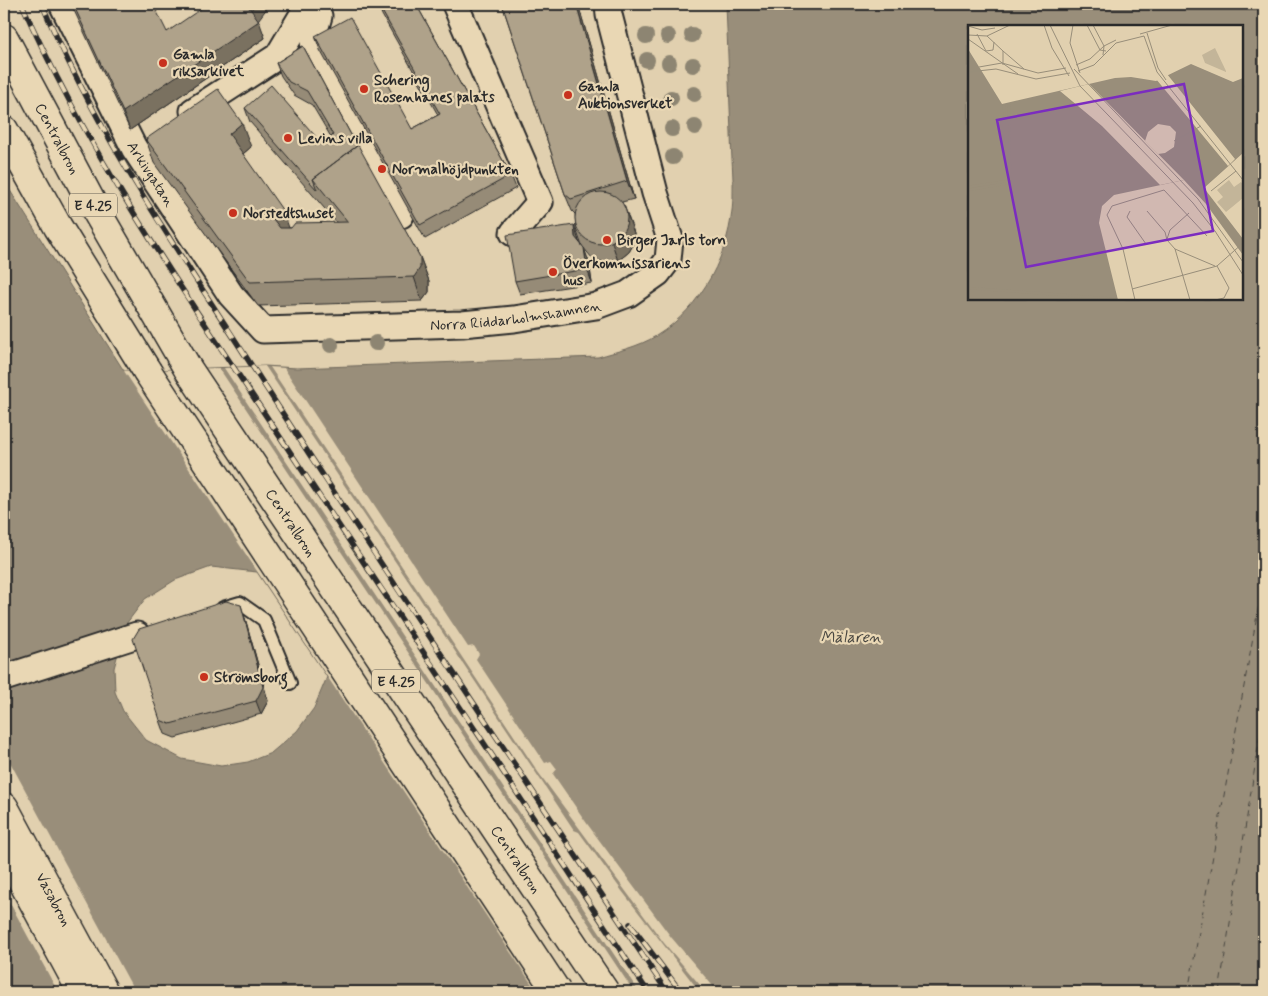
<svg xmlns="http://www.w3.org/2000/svg" width="1268" height="996" viewBox="0 0 1268 996" font-family="Mynerve,sans-serif">
  <style>
    .water { fill: #998e7a; stroke: #6d665a; fill-rule: evenodd }
    .pier { fill: #e1d0af }
    .lines { fill: none; stroke-linecap: round; stroke-linejoin: round }
    .ferry { stroke: #46443f; stroke-width: 1; stroke-dasharray: 6 5; stroke-linecap: butt }
    .lane-casing { stroke: #2b2b2b; stroke-width: 16 }
    .street-casing { stroke: #2b2b2b; stroke-width: 29 }
    .secondary-casing { stroke: #2b2b2b; stroke-width: 31 }
    .highway-casing { stroke: #2b2b2b; stroke-width: 31 }
    .lane { stroke: #e9d7b4; stroke-width: 12 }
    .street { stroke: #e9d7b4; stroke-width: 25 }
    .secondary { stroke: #e9d7b4; stroke-width: 28 }
    .highway { stroke: #e9d7b4; stroke-width: 28 }
    .rail-casing { stroke: #2b2b2b; stroke-width: 5.5 }
    .rail { stroke: #e9d7b4; stroke-width: 4; stroke-dasharray: 11; stroke-linecap: butt }
    .highway-bridge-casing { stroke: #2b2b2b; stroke-width: 31; stroke-linecap: butt }
    .highway-bridge { stroke: #e9d7b4; stroke-width: 28 }
    .tree { fill: #8d8572 }
    .wall { fill: #968b77; stroke: #2b2b2b }
    .shaded-wall { fill: #7a7161; stroke: #2b2b2b }
    .building { fill: #afa28a; stroke: #2b2b2b }
    .poi-dot { fill: #c8321e; stroke: #e9d7b4; stroke-width: 2 }
    .labels { text-anchor: middle; stroke-width: 4.5; stroke-linejoin: round; paint-order: stroke }
    .shield { fill: #e9d7b4; stroke: #645f54; stroke-width: 1 }
    .shield-label { font-size: 14px; font-weight: bold; fill: #2b2b2b }
    .poi-label { font-size: 15px; font-weight: bold; fill: #2b2b2b; stroke: #e9d7b4; text-anchor: start }
    .street-label { font-size: 15px; fill: #2b2b2b; stroke: #e9d7b4 }
    .water-label { font-size: 16px; font-style: italic; fill: #46443f; stroke: #e9d7b4 }
    .inset-river { fill: none; stroke: #998e7a; stroke-width: 2.5 }
    .inset-road { fill: none; stroke: #988e7a; stroke-width: 1 }
    .view { fill: #7b2cbf; fill-opacity: 0.15; stroke: #7b2cbf; stroke-width: 2.5 }
    .inset-edge { fill: none; stroke: #2b2b2b; stroke-width: 2.5 }
  </style>
  <rect width="100%" height="100%" fill="#e1d0af"/>
  <filter id="ink" filterUnits="userSpaceOnUse"><feTurbulence type="fractalNoise" baseFrequency=".02" numOctaves="2"/><feDisplacementMap in="SourceGraphic" scale="10" xChannelSelector="R" yChannelSelector="G"/><feConvolveMatrix kernelMatrix="1 2 1 2 8 2 1 2 1" color-interpolation-filters="sRGB"/></filter>
  <g filter="url(#ink)">
    <path class="water" d="M726,4H1264V992H4V293L6,277L4,269V181L124,371L265,366L297,368L598,357C618,351 638,347 656,336C702,308 731,252 733,198C734,177 731,155 731,133C729,90 728,47 726,4ZM969,26H1242V299H969ZM211,567L257,572L327,677L314,708L297,731L271,753L248,762L221,766L182,759L146,740L123,711L115,692L114,668L126,624L145,599L175,580Z"/>
    <path class="pier" d="M265,366L574,830L579,832L622,891L700,992H639L224,368Z
      M270,367L284,368L468,647L474,646L479,654L476,659L545,763L551,761L557,769L553,774L588,825L671,937L718,992H706L664,943L538,772Z
      M219,368L634,992H537L124,371Z
      M4,751L135,992H58L4,892Z"/>
    <g class="lines">
      <path class="ferry" d="M1188,992L1264,577
        M1219,992L1264,710"/>
      <defs>
        <path id="lane" d="M223,608L240,603L264,620L290,683"/>
        <g id="street">
          <path id="s1" d="M62,4L134,148L231,295L263,330L462,324L514,319L596,306L628,294L658,273L668,260L670,239L655,193L609,15L608,4"/>
          <path d="M315,4L319,16L313,37L314,54L401,215"/>
          <path d="M455,4L540,202L513,233"/>
          <path d="M193,111L278,56L309,4"/>
          <path d="M4,678L137,635"/>
        </g>
        <g id="secondary">
          <path id="s2" d="M4,807L104,992"/>
          <path d="M4,847L82,992"/>
        </g>
        <g id="highway">
          <path id="s3" d="M4,38L94,207L188,369"/>
          <path d="M4,130L58,227L147,371"/>
        </g>
      </defs>
      <use href="#lane" class="lane-casing"/>
      <use href="#street" class="street-casing"/>
      <use href="#secondary" class="secondary-casing"/>
      <use href="#highway" class="highway-casing"/>
      <use href="#lane" class="lane"/>
      <use href="#street" class="street"/>
      <use href="#secondary" class="secondary"/>
      <use href="#highway" class="highway"/>
      <defs>
        <path id="rail" d="M22,4C95,169 201,317 300,467C417,642 533,816 648,992
          M42,4C97,134 178,251 254,369C389,579 529,785 667,992
          M630,924L681,992"/>
      </defs>
      <use href="#rail" class="rail-casing"/>
      <use href="#rail" class="rail"/>
      <defs>
        <g id="highway-bridge">
          <path id="s4" d="M188,369L605,992"/>
          <path d="M147,371L557,992"/>
        </g>
      </defs>
      <use href="#highway-bridge" class="highway-bridge-casing"/>
      <use href="#highway-bridge" class="highway-bridge"/>
    </g>
    <g class="tree">
      <circle cx="692" cy="35" r="8"/>
      <circle cx="646" cy="36" r="8"/>
      <circle cx="668" cy="36" r="8"/>
      <circle cx="647" cy="60" r="8"/>
      <circle cx="669" cy="63" r="8"/>
      <circle cx="693" cy="65" r="8"/>
      <circle cx="694" cy="94" r="8"/>
      <circle cx="671" cy="98" r="8"/>
      <circle cx="695" cy="127" r="8"/>
      <circle cx="672" cy="129" r="8"/>
      <circle cx="673" cy="157" r="8"/>
      <circle cx="376" cy="343" r="8"/>
      <circle cx="331" cy="345" r="8"/>
    </g>
    <path class="wall" d="M71,4H130L131,5L167,32L258,20L265,38L130,130Z
      M378,4H416L511,175L516,188L425,239L320,50L315,36L412,129L438,115L382,15Z
      M502,4H578L634,199L622,202L634,233L633,245L629,252L618,261L605,263L592,258L583,247L589,262L592,283L520,294L515,281L578,238L579,241L582,246L576,229L575,214L572,211L565,194Z
      M303,46L357,146L420,257L429,281V292L422,301L258,306L154,163L146,139L251,147L243,154L289,228L337,223L250,122L245,108L323,145L331,137L312,105L294,95L281,76L276,63Z
      M245,618L268,701L261,714L175,738L165,734L160,720Z"/>
    <path class="shaded-wall" d="M255,4H270L256,23L259,21L265,38L130,130L123,112Z
      M576,4H578L634,199L627,181Z
      M242,123L251,147L238,158L229,134Z
      M624,205L634,233L633,245L629,252L618,261L612,243Z
      M283,211L292,236L282,243L273,219Z
      M574,225L578,238L580,250L575,237Z
      M584,248L589,262L592,283L587,269Z
      M420,257L429,281V292L422,301L414,277Z
      M241,605L245,618L268,701L261,714L256,701Z"/>
    <path class="building" d="M73,4H130L131,5L134,4H153L167,32L208,4H244L249,7L259,21L123,112Z
      M244,4H255L251,10L249,7Z
      M378,4H416L511,175L420,225L315,36L350,17L412,129L440,114Z
      M502,4H576L627,181L571,199L565,194Z
      M303,46L357,146L313,179L317,190L245,108L271,85L323,145L333,135L307,91L289,82L276,63Z
      M218,89L242,123L229,134L283,211L273,219L280,228H291L295,223L348,222L313,179L358,145L420,257V268L414,277L250,282L146,139Z
      M575 218a26 26 0 1 1 52 0a26 26 0 1 1-52 0Z
      M574,225L575,237L584,248L587,269L515,281L507,235Z
      M226,601L241,605L263,687L256,701L170,724L160,720L133,639L139,629Z"/>
  </g>
  <g class="poi-dot">
    <circle cx="163" cy="63" r="5"/>
    <circle cx="364" cy="89" r="5"/>
    <circle cx="568" cy="95" r="5"/>
    <circle cx="288" cy="138" r="5"/>
    <circle cx="382" cy="169" r="5"/>
    <circle cx="233" cy="213" r="5"/>
    <circle cx="607" cy="240" r="5"/>
    <circle cx="553" cy="272" r="5"/>
    <circle cx="204" cy="677" r="5"/>
  </g>
  <g class="labels">
    <g class="shield">
      <rect x="69" y="193.5" width="48" height="23" rx="4"/>
      <rect x="372" y="669.5" width="48" height="23" rx="4"/>
    </g>
    <g class="shield-label">
      <text x="93" y="210">E 4.25</text>
      <text x="396" y="686">E 4.25</text>
    </g>
    <g class="poi-label">
      <text x="173" y="59">Gamla<tspan x="173" dy="17">riksarkivet</tspan></text>
      <text x="374" y="85">Schering<tspan x="374" dy="17">Rosenhanes palats</tspan></text>
      <text x="578" y="91">Gamla<tspan x="578" dy="17">Auktionsverket</tspan></text>
      <text x="298" y="143">Levins villa</text>
      <text x="392" y="174">Normalhöjdpunkten</text>
      <text x="243" y="218">Norstedtshuset</text>
      <text x="617" y="245">Birger Jarls torn</text>
      <text x="563" y="268">Överkommissariens<tspan x="563" dy="17">hus</tspan></text>
      <text x="214" y="682">Strömsborg</text>
    </g>
    <g class="street-label">
      <text dy="5" stroke="none"><textPath href="#s3" startOffset="114">Centralbron</textPath></text>
      <text dy="5" stroke="none"><textPath href="#s1" startOffset="192">Arkivgatan</textPath></text>
      <text dy="5" stroke="none"><textPath href="#s1" startOffset="638">Norra Riddarholmshamnen</textPath></text>
      <text dy="5" stroke="none"><textPath href="#s4" startOffset="185">Centralbron</textPath></text>
      <text dy="5" stroke="none"><textPath href="#s4" startOffset="590">Centralbron</textPath></text>
      <text dy="5" stroke="none"><textPath href="#s2" startOffset="105">Vasabron</textPath></text>
    </g>
    <g class="water-label">
      <text x="851" y="642">Mälaren</text>
    </g>
  </g>
  <g transform="translate(968 25)">
    <rect width="275" height="275" fill="#e1d0af"/>
    <path d="M247,23L258,46V47L237,38L234,30Z" fill="#c3b599"/>
    <path d="M261,155L266,162L273,157L275,160V173L258,187L249,177L255,172L249,165Z" fill="#c3b599"/>
    <path d="M0,24L34,79L147,53L163,52L188,56L223,39L265,57L275,53V128L236,163L275,214V230L238,179L216,155L146,170L134,181L131,198L150,275H0ZM190,99L202,101L208,107L206,122L197,128L190,129L177,116L180,107Z" fill="#998e7a" fill-rule="evenodd"/>
    <path d="M199,49L267,134L260,141L188,54ZM121,59L216,155L192,160L134,101L92,66Z" fill="#e1d0af"/>
    <path class="inset-river" d="M0,162L39,156L36,79M0,165L42,158L41,78M0,263L149,274"/>
    <path class="inset-road" d="M76,0L84,23L101,51M82,0L112,61L225,178L247,206L275,250M105,0L102,18L112,48M119,0L132,25L138,26M125,0L136,21L135,30M0,1L14,5L27,3M179,8L190,43L198,55M9,9L18,26L25,25L26,17M172,9L204,0M0,10L19,11L42,0M19,11L35,26V40M0,14L50,49M35,26L56,44M108,40L122,34L136,21L148,15M11,42L34,38L70,48L98,43M106,44L230,174L275,237M110,46L126,40L148,18L176,11L189,47L275,155M0,47L28,44L68,54L102,48M206,116L233,101M243,166L268,146M162,186L159,192L178,219L199,215M179,186L197,207L199,215M199,214L202,205L221,188M199,215L207,224L222,275M207,224L247,241M164,264L249,241L275,218M167,275L155,224L139,190L144,181L196,165L239,211M247,275L256,273L261,263L249,241"/>
    <path class="view" d="M216,59L245,206L58,242L29,95Z"/>
    <rect width="275" height="275" class="inset-edge"/>
  </g>
  <rect width="1268" height="996" fill="none" stroke="#e9d7b4" stroke-width="20"/>
  <rect x="10" y="10" width="1248" height="976" fill="none" stroke="#2b2b2b" stroke-width="2" filter="url(#ink)"/>
</svg>
